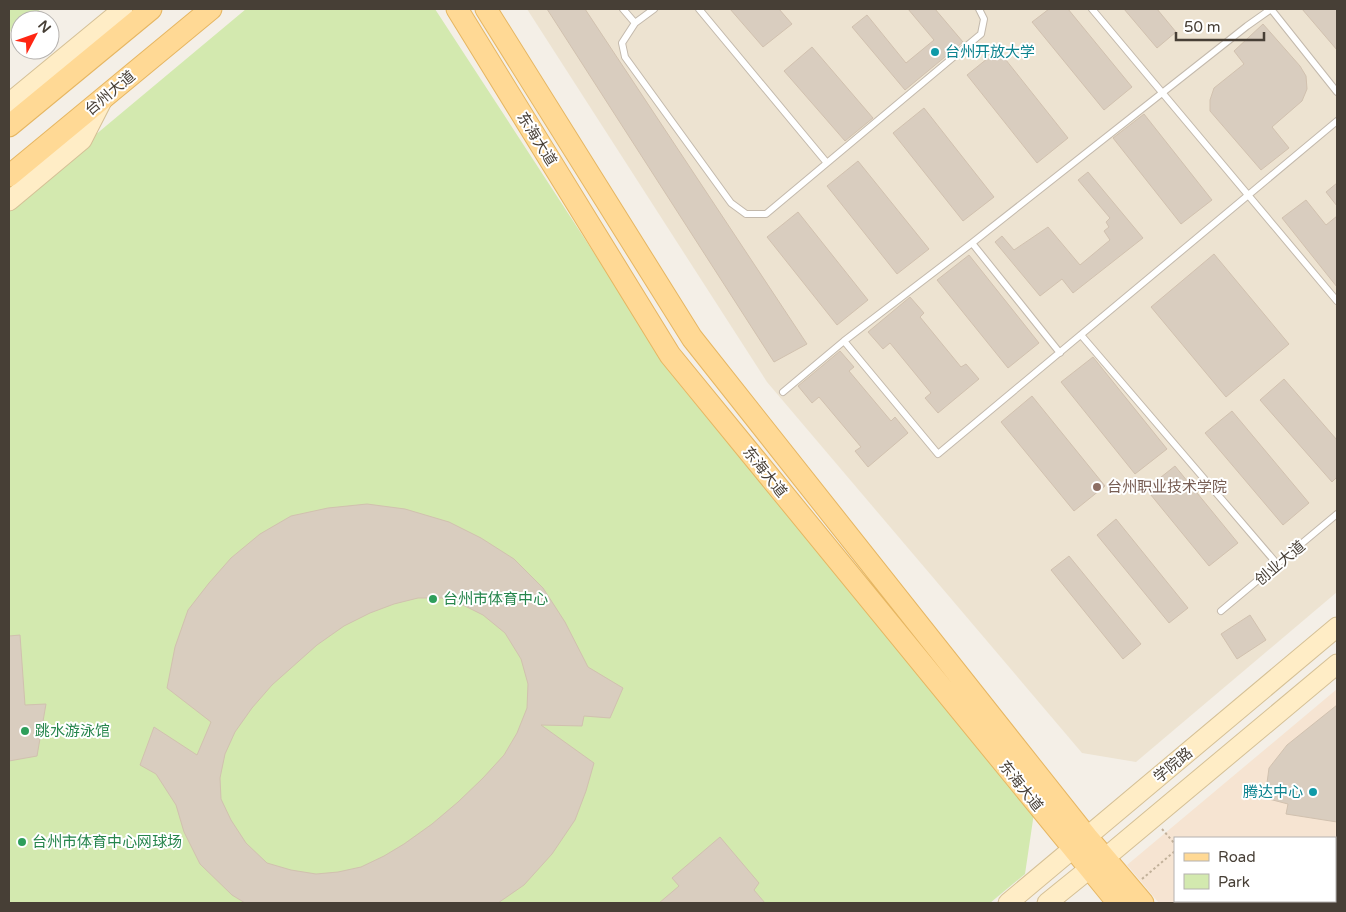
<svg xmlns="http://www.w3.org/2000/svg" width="1346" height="912" viewBox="0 0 1346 912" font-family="'Varela Round','Noto Sans SC',sans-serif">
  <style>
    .commercial { fill: #f6e4d2; fill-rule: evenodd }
    .education { fill: #ede3d1 }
    .green { fill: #d3e9af }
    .building { fill: #d9cdbf; stroke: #d1c1af; fill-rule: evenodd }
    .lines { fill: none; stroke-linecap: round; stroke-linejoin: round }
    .service-casing { stroke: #c3b9ac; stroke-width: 8 }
    .secondary-casing { stroke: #d5c096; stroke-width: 21 }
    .primary-casing { stroke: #e6b662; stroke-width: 23 }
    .path { stroke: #c2b19a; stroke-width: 2; stroke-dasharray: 2.5 2.5; stroke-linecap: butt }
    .service { stroke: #fff; stroke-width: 6 }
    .secondary { stroke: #ffedc6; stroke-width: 19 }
    .primary { stroke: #ffd995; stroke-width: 21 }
    .culture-dot { fill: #0f9aa8; stroke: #fff; stroke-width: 2 }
    .education-dot { fill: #8d6e63; stroke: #fff; stroke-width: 2 }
    .leisure-dot { fill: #2e9e5b; stroke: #fff; stroke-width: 2 }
    .labels { text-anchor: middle; stroke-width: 4; stroke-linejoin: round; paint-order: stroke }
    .culture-label { font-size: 15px; fill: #0d838f; stroke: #fff; text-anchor: start }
    .street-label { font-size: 15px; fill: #473f36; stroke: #fff }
    .education-label { font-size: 15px; fill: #785e54; stroke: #fff; text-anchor: start }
    .leisure-label { font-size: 15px; fill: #27864d; stroke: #fff; text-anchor: start }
  </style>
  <rect width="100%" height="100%" fill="#f4efe7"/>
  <path class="commercial" d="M1337,689V903H1159L1127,865ZM1175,838H1335V901H1175Z"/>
  <path class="education" d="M527,9H1337V592L1136,762L1082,753L767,382Z"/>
  <path class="green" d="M9,9H41L27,20H20V25L11,32L9,28Z
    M246,9H435L680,385L1034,813L1025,874L990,903H9V207Z"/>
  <path class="building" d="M547,9H585L807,344L774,362Z
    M730,9H779L792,24L763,47Z
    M908,9H935L963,42L905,90L852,27L867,15L906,63L934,40Z
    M1049,9H1068L1132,87L1104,110L1032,22Z
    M1124,9H1157L1176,32L1157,48Z
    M1302,9H1337V50Z
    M1263,24L1300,66L1306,76L1307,89L1302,101L1272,127L1289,148L1261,170L1210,111V100L1214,88L1244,64L1234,51Z
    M812,47L873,118L845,141L784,71Z
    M998,50L1068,138L1037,163L967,75Z
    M924,108L994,197L963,221L893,133Z
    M1144,114L1212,200L1181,224L1113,138Z
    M858,161L929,249L897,274L827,186Z
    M1088,172L1143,238L1073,293L1062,279L1040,296L995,242L1002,236L1014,250L1048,227L1080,265L1110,240L1104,231L1109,227L1106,222L1110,218L1078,180Z
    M1337,183V206L1326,192Z
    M1306,200L1326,225L1337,216V287L1282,218Z
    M798,212L868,300L837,325L767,237Z
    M1214,254L1289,344L1226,397L1151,307Z
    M969,255L1039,343L1008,368L937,280Z
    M910,297L924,313L920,317L961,367L966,364L979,379L938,413L925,398L931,393L890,343L883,349L868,332Z
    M840,351L854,367L849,371L891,421L895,417L908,433L868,467L855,451L861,447L819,397L812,403L798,386Z
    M1093,357L1167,449L1135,474L1061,382Z
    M1284,379L1337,440V477L1332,482L1260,400Z
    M1032,396L1105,486L1074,511L1001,422Z
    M1232,411L1309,503L1283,525L1205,433Z
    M1175,466L1238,543L1209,566L1146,489Z
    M367,504L405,509L449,522L481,538L514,559L543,588L565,622L588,667L623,688L610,718L584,716L582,726L541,725L594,763L586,791L575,820L552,854L524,885L498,903H245L232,895L200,864L184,832L176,805L156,774L140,765L154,727L197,755L211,722L167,688L175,647L188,610L209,583L231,558L260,534L291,516L328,508ZM418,598H442L463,605L483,615L505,633L521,659L528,684L527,708L517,733L504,755L483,778L458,802L432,824L404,844L384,856L361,867L338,872L316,874L291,870L267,863L246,843L231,820L221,799L220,778L225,754L235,732L252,708L272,685L317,645L344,626L370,613L394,604Z
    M1116,519L1188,608L1169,623L1097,535Z
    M1069,556L1141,644L1123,659L1051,570Z
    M1250,615L1266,640L1237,659L1221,634Z
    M20,635L25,705L46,704L37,756L9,761V636Z
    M1337,705V822L1286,814L1288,804L1265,798L1269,768L1287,745Z
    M720,837L759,883L754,890L765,903H659L679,886L672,878Z"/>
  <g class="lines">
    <defs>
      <path id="service" d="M623,9L635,23
        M654,9L635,23L622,43L625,57L731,203L746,214H766L981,34L984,19L979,9
        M699,9L827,163
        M1092,9L1337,301
        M1271,9L1337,92
        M972,243L1060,353
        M1081,335L1278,565
        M844,341L938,454L1337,121
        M783,392L844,341L972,243L1247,26L1271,9
        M1221,611L1337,514"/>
      <path id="secondary" d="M9,103L123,9
        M9,201L82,140L103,99
        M1008,903L1337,627
        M1047,903L1089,869L1105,858L1337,664"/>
      <path id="primary" d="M457,9L670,355L1118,903
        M486,9L692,338L1087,837L1143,903
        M9,126L151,9
        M9,176L211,9"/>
    </defs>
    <use href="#service" class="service-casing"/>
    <use href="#secondary" class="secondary-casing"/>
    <use href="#primary" class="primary-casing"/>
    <path class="path" d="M1162,829L1175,844
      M1335,877L1337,878
      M1142,879L1175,851"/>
    <use href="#service" class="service"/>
    <use href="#secondary" class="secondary"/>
    <use href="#primary" class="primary"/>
  </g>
  <g class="culture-dot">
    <circle cx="935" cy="52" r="5"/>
    <circle cx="1313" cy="792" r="5"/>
  </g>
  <circle class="education-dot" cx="1097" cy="487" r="5"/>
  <g class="leisure-dot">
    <circle cx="433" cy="599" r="5"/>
    <circle cx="25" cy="731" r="5"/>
    <circle cx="22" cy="842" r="5"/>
  </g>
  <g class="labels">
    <g class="culture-label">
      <text x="945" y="57">台州开放大学</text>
      <text x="1303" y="797" text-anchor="end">腾达中心</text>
    </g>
    <g class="street-label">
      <text transform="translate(110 93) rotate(-40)" y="5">台州大道</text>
      <text transform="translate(537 139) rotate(58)" y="5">东海大道</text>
      <text transform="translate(765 472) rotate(51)" y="5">东海大道</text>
      <text transform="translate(1280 563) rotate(-40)" y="5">创业大道</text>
      <text transform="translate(1173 765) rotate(-40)" y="5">学院路</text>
      <text transform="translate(1021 786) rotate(51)" y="5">东海大道</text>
    </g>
    <g class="education-label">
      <text x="1107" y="492">台州职业技术学院</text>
    </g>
    <g class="leisure-label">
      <text x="443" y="604">台州市体育中心</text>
      <text x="35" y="736">跳水游泳馆</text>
      <text x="32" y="847">台州市体育中心网球场</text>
    </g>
  </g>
  <rect width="1346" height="912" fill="none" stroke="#473f36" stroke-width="20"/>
  <rect x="1174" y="837" width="162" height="65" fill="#ffffff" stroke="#b5b2af"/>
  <rect x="1184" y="853" width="25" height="8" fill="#ffd995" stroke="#b5b2af"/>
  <text x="1218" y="862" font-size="15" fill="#473f36">Road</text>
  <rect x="1184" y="874" width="25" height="15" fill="#d3e9af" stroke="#b5b2af"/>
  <text x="1218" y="887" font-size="15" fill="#473f36">Park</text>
  <g transform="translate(35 35) rotate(49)"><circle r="24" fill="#ffffff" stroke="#b5b2af"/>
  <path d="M0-4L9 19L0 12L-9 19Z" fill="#ff2613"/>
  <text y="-8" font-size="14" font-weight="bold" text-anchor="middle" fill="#473f36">N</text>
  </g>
  <path d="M1176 32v8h88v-8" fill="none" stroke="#473f36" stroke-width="2.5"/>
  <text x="1184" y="32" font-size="15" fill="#473f36" stroke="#ffffff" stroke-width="4" paint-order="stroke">50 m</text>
</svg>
